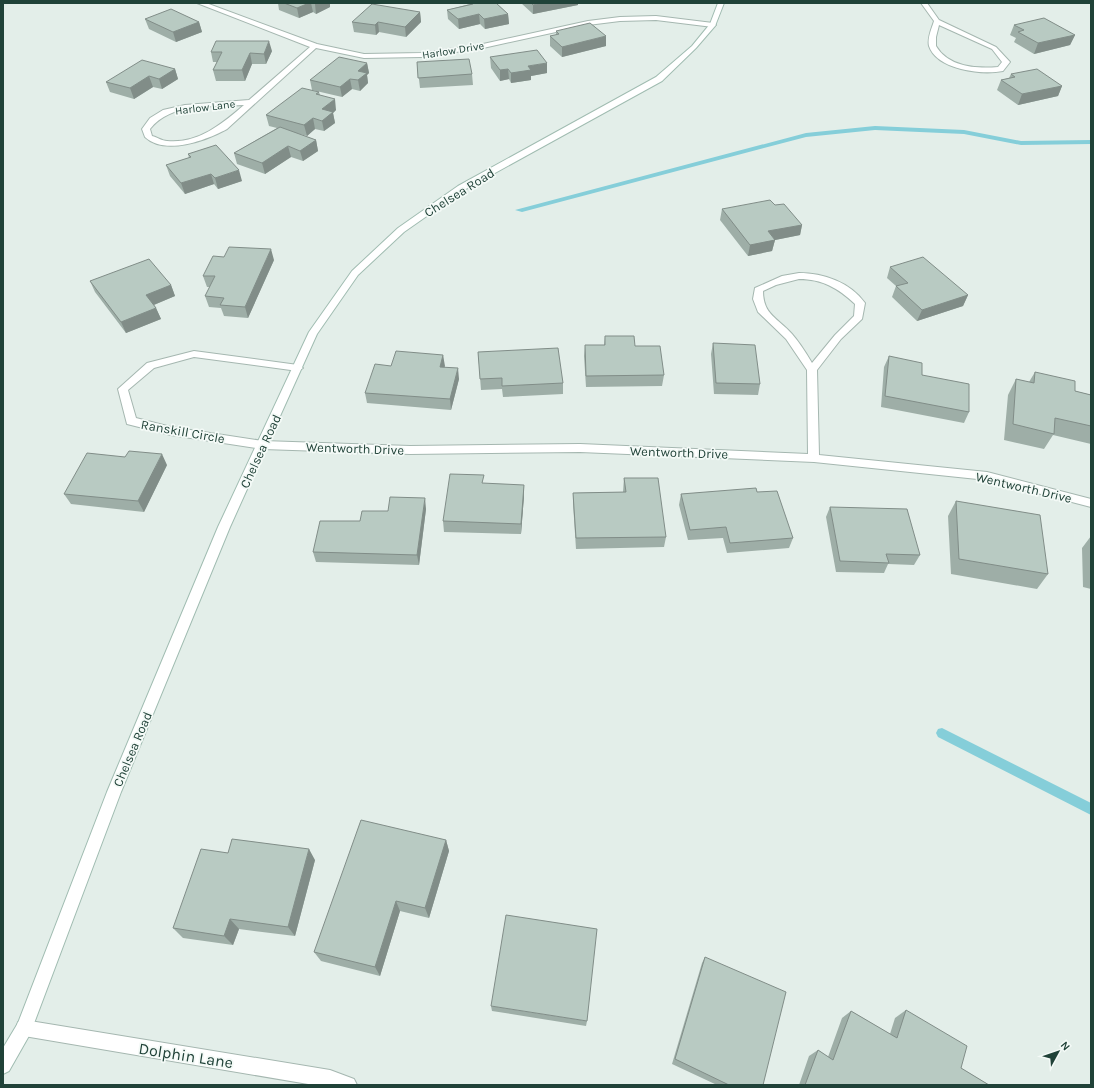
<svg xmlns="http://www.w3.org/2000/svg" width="1094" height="1088" viewBox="0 0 1094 1088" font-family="Karla,sans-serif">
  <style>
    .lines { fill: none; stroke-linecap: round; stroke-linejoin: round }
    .stream { fill: #85ced9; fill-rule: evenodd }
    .street-casing { stroke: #a5b7b0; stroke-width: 2 }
    .secondary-casing { stroke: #a0bcb1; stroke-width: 2 }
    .street { fill: #fff; fill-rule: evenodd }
    .secondary { fill: #fff; fill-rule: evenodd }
    .wall { fill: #9eaea7 }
    .shaded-wall { fill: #818d88 }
    .building { fill: #b8cac2; stroke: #818d88 }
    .labels { text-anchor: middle; stroke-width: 3.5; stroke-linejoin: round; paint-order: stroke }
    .far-street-label { font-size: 11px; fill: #204238; stroke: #f4faf7 }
    .street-label { font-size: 13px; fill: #204238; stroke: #f4faf7 }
    .near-street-label { font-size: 16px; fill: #204238; stroke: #f4faf7 }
  </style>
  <rect width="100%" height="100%" fill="#e3eee9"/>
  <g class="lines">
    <path class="stream" d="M875,126L964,130L1021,141L1091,140V144L1021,145L964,134L875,130L806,137L522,212L515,210L806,133Z
      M942,728L1091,803V815L938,737L936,733L938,729Z"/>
    <defs>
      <path id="street" d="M197,3H206L317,44L364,54L422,53L483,44L588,21L620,17L656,16L713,23L716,25L713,27L656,20L620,21L588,25L483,48L422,57L364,58L316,48L227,129C207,140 165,156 145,137L142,129L150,118L163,110L185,105L249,100L310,47ZM244,105C222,124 198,144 167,141C162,141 157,137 152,136L150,129C171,102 213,107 244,105Z
        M921,3H927L939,20L996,47L1010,62L1003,71C982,75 937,70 929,46C927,38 932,28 934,21ZM939,25L992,49L1002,62L998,67C977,69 948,67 936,46V37Z
        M799,273C823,273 850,282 865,303L862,319L841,339L817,370L819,455L987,472L1091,499V507L987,480L814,462L580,452L410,454L263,449L171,435L127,424L118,389L147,363L194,351L298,365L303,368L298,371L194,357L154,368L128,390L136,418L171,427L263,441L410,446L580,444L808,454L807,370L786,339L758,312L753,299L755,288L782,276ZM799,279C822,279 838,288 855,304L854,316L835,335L812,363C806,353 800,343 792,334C778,318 763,315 763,291L776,285Z
        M24,1020L330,1070L354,1079L357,1085H314L24,1036L18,1034L16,1028L18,1022Z"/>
      <path id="secondary" d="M718,3H724L715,26L696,48L662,81L464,190L404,232L358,275L317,334L230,527L121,792L30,1034L9,1071L3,1074V1048L18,1023L107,792L218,527L309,332L352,271L398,228L458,186L656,77L692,46L710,24Z"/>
    </defs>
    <use href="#street" class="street-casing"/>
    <use href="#secondary" class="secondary-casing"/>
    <use href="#street" class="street"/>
    <use href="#secondary" class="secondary"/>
  </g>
  <path class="wall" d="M278,3H330V7L316,14L313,12L299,18L279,10Z
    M470,3H496L508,14L509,24L485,29L480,24L459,29L448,19L447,10L470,4Z
    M521,3H578V5L533,14Z
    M420,12L421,22L406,37L379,32L376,35L354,32L352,22Z
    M145,19L199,22L202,32L176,42L149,29Z
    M1014,25L1075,35L1070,45L1034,54L1014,42L1016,38L1010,35Z
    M556,31L606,46L562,57L550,46V36L556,35Z
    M272,51L266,64H252L245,81H216L213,70L217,62H213L211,52Z
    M490,57L547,73L531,76V80L511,83L509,79L500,81L491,68Z
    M417,62L472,74L473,85L420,88Z
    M367,63L369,73L367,75L368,83L360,91L352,89L342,97L312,90L310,80Z
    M175,69L178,79L162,89L153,87L134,99L110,92L106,82Z
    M1011,74L1062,86L1058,96L1018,105L997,90L1001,80L1009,78Z
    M319,92L320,95L336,110L333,113L335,123L324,131L315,129L307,136L296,133L316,140L318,151L303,161L291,157L265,174L237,164L234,153L277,128L269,126L266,115Z
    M188,154L242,181L218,189L214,184L185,194L170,176L166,165L189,158Z
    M775,205L802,225L800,235L775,240L772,251L748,256L720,220L722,209Z
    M274,260L248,318L224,316L221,308L209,307L205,296L210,287H207L203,276Z
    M890,267L968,295L963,306L917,321L892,297L896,286L887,278Z
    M90,281L171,285L175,296L154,305L156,308L161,319L126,333L95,292Z
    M605,336L635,346L664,375L662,386L586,387L584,356L585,345H604Z
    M713,343L760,384L758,395L714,394L711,354Z
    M478,352L563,383V394L503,397L502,389L481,390Z
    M443,355L444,367L459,379L451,410L367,403L365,393L391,366Z
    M889,356L922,375L969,412L964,423L881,407L884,367Z
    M1035,372L1075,391L1091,395V444L1053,435L1044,449L1004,440L1008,395L1016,379L1029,382Z
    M167,465L144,512L71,504L64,494Z
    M624,478L666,537L664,547L576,549L573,503V493L623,492Z
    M524,485V496L521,534L444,532L443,521Z
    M757,492L793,538L789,548L727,553L723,538L688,540L679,505L681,494Z
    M956,501L1048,574L1037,589L951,574L948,516Z
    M830,507L920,555L914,565L888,564L884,573L836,572L826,517Z
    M426,509L419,565L316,562L313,552L360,521L388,511Z
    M1091,536V589L1083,587L1082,548Z
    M446,840L449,851L429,918L400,911L380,976L321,961L314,952Z
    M228,853L315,860L295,936L239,929L233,945L183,938L173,928Z
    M705,957L763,1085H717L672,1064L702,963Z
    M491,1006L587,1021L586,1026L492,1011Z
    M906,1010L961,1068L989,1085H799L809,1056L818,1050L828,1057L842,1018L851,1011L890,1034L895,1018Z"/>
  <path class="shaded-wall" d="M309,3H311L313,12L299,18L297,8Z
    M316,3H330V7L316,14L315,4Z
    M541,3H578V5L533,14V5Z
    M420,12L421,22L406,37L405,27Z
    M479,14L480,24L459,29L458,19Z
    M508,14L509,24L485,29L484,19Z
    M199,22L202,32L176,42L173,32Z
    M378,22L379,32L376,35L375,25Z
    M1075,35L1070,45L1034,54L1038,43Z
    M606,36V46L562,57V47Z
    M269,41L272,51L266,64L264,54Z
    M250,53L252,64L245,81L242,70Z
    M367,63L369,73L367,75L368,83L360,91L358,80V71Z
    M547,63V73L531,76V80L511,83V73L528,66Z
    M175,69L178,79L162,89L159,79Z
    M508,69L509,79L500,81V70Z
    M149,76L153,87L134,99L130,88Z
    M350,79L352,89L342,97L340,87Z
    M1062,86L1058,96L1018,105L1022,94Z
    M335,99L336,110L333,113L335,123L324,131L322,121V109Z
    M313,118L315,129L307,136L304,125Z
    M316,140L318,151L303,161L300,151Z
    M288,146L291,157L265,174L262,163Z
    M239,170L242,181L218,189L215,178Z
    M211,174L214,184L185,194L181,183Z
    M802,225L800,235L775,240L772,251L748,256L750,245L768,231Z
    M271,249L274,260L248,318L245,307Z
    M171,285L175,296L151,306L146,295Z
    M968,295L963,306L917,321L922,310Z
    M156,308L161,319L126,333L121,322Z
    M443,355L445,366L441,378L440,367Z
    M458,368L459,379L451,410L450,399Z
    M162,454L167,465L144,512L138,501Z
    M524,485V496L521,534V524Z
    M425,498L426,509L419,565L417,555Z
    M446,840L449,851L429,918L425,908Z
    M309,849L315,860L295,936L288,927Z
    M396,901L400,911L380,976L375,967Z
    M230,919L239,929L233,945L224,936Z"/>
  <path class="building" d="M284,3H309L297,8Z
    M472,3H496L508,14L484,19L479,14L458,19L447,10L473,4Z
    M531,3H541L533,5Z
    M372,4L420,12L405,27L378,22L375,25L352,22Z
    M171,9L199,22L173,32L145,19Z
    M1044,18L1075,35L1038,43L1018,32L1024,30L1014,25Z
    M590,23L606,36L562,47L550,36L559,34L556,31Z
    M216,41H269L264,54L250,53L242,70H213L222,52H211Z
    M537,50L547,63L528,66L531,70L511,73L508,69L500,70L490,57Z
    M339,57L367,63L358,71L367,73L358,80L350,79L340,87L310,80Z
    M469,59L472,74L418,78L417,62Z
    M142,60L175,69L159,79L149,76L130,88L106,82Z
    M1037,69L1062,86L1022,94L1001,80L1015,77L1011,74Z
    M302,88L319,92L316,94L335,99L322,109L333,112L322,121L313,118L304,125L266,115Z
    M280,127L316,140L300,151L288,146L262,163L234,153Z
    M216,145L239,170L215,178L211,174L181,183L166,165L191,157L188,154Z
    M770,200L775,205L784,204L802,225L768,231L775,240L750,245L722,209Z
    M229,247L271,249L245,307L220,305L224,298L205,296L215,276H203L213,256L224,257Z
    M923,257L968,295L922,310L896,286L908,283L890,267Z
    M149,259L171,285L146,295L156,308L121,322L90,281Z
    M605,336H634L635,346H660L664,375L586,376L585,345H605Z
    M713,343L755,345L760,384L716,383Z
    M558,348L563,383L502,386V378L480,379L478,352Z
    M396,351L443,355L440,367L458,368L450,399L365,393L375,364L391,366Z
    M889,356L922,363V375L969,384V412L885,396Z
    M1035,372L1075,381V391L1091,395V426L1055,418L1054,434L1013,424L1016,379L1034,383Z
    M129,451L162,454L138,501L64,494L87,453L125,457Z
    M450,474L484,475L482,483L524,485L521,524L443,521Z
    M624,478H658L666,537L576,538L573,493L626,492Z
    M756,488L757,492L777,491L793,538L730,543L726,527L690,530L681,494Z
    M390,497L425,498L417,555L313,552L320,521H360L362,511H388Z
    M956,501L1040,515L1048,574L959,559Z
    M830,507L907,509L920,555L886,554L889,563L840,561Z
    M361,820L446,840L425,908L396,901L375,967L314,952Z
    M232,839L309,849L288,927L230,919L224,936L173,928L201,849L228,853Z
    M506,915L597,929L587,1021L491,1006Z
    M705,957L786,992L763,1085H729L675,1059Z
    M906,1010L967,1046L961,1068L989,1085H805L818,1050L833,1060L851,1011L897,1038Z"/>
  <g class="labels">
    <g class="far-street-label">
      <text transform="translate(453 50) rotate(-9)" y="4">Harlow Drive</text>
      <text transform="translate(205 107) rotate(-7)" y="4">Harlow Lane</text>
    </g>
    <g class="street-label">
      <text transform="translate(459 192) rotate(-32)" y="5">Chelsea Road</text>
      <text transform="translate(183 431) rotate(10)" y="5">Ranskill Circle</text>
      <text transform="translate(355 448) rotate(2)" y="5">Wentworth Drive</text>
      <text transform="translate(260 451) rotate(-65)" y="5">Chelsea Road</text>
      <text transform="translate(679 452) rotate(2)" y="5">Wentworth Drive</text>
      <text transform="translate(1024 487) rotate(13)" y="5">Wentworth Drive</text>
      <text transform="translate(132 749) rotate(-67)" y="5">Chelsea Road</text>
    </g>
    <g class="near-street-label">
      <text transform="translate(186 1055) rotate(9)" y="6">Dolphin Lane</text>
    </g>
  </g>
  <rect width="1094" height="1088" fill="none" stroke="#204238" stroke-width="8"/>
  <g transform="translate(1058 1052) rotate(50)" stroke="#f4faf7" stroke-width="3" paint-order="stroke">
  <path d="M0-3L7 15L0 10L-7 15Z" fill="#204238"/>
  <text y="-6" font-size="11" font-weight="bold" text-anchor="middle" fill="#204238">N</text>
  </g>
</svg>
